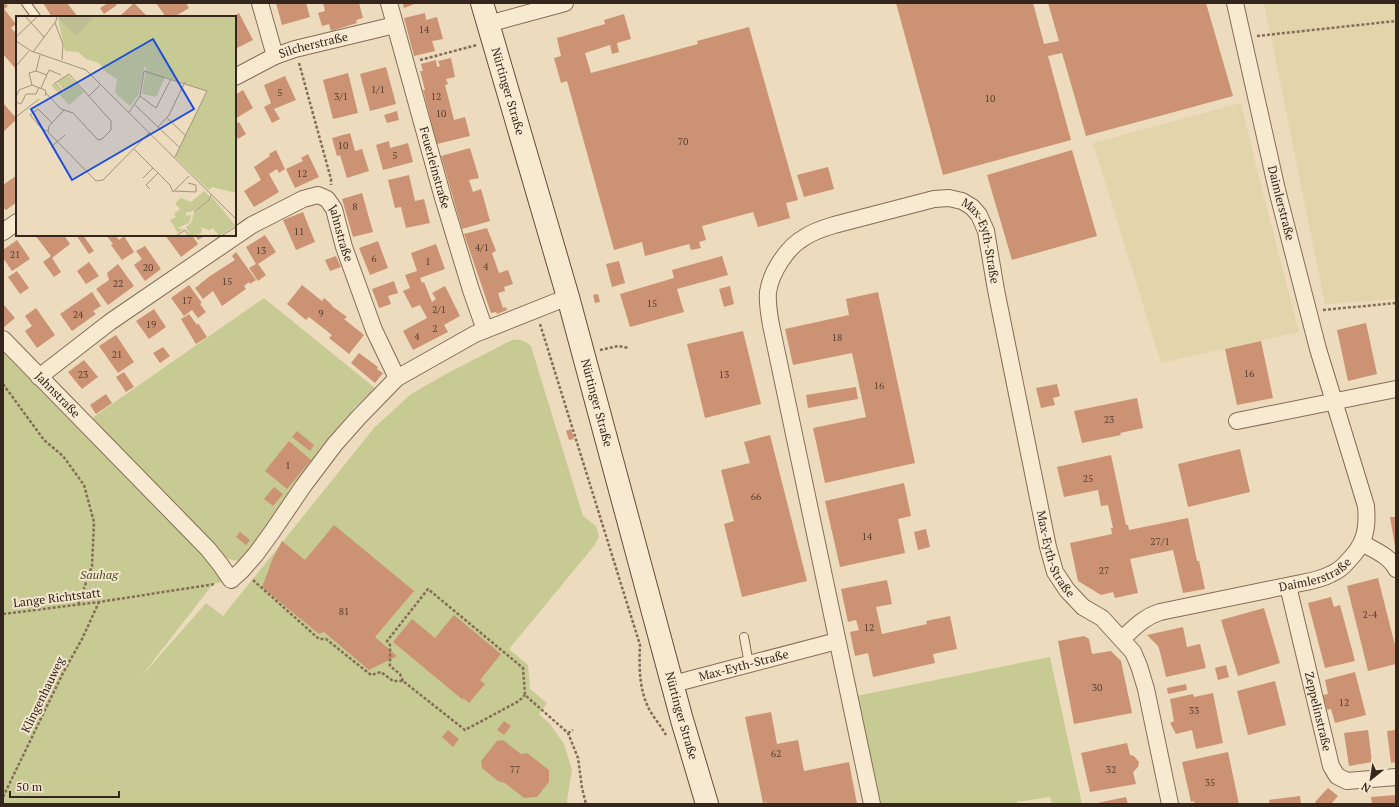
<svg xmlns="http://www.w3.org/2000/svg" width="1399" height="807" viewBox="0 0 1399 807" font-family="'PT Serif',serif">
  <style>
    .farmland { fill: #e2d5ac }
    .green { fill: #c8ca93 }
    .building { fill: #cb9274 }
    .lines { fill: none; stroke-linecap: round; stroke-linejoin: round }
    .service-casing { stroke: #856c57; stroke-width: 10 }
    .minor-casing { stroke: #856c57; stroke-width: 18 }
    .secondary-casing { stroke: #664d3b; stroke-width: 24 }
    .path { stroke: #856c57; stroke-width: 2.5; stroke-dasharray: 3 2; stroke-linecap: butt }
    .service { stroke: #f8ead1; stroke-width: 8 }
    .minor { stroke: #f8ead1; stroke-width: 16 }
    .secondary { stroke: #f8ead1; stroke-width: 22 }
    .labels { text-anchor: middle; stroke-width: 4; stroke-linejoin: round; paint-order: stroke }
    .number-label { font-size: 10px; fill: #5a4132 }
    .street-label { font-size: 12px; fill: #34261c; stroke: #f4e6ce }
    .park-label { font-size: 12px; font-style: italic; fill: #485023; stroke: #f4e6ce }
    .inset-road { fill: none; stroke: #a3937d; stroke-width: 1 }
    .view { fill: #1d4ed8; fill-opacity: 0.15; stroke: #1d4ed8; stroke-width: 2 }
    .inset-edge { fill: none; stroke: #34261c; stroke-width: 2 }
  </style>
  <rect width="100%" height="100%" fill="#eddbbe"/>
  <path class="farmland" d="M1264,3H1396V299L1325,304Z
    M1241,103L1257,170L1276,243L1299,332L1161,363L1093,143Z"/>
  <path class="green" d="M264,298L375,388L355,407L323,446L288,493L264,531L245,557C238,562 232,561 225,557L89,420Z
    M3,339L231,580L213,584L140,678L206,603L223,616L374,428L411,394L446,374L510,341C519,338 524,340 531,346L583,516L596,526L599,537L594,546L509,649L528,665L530,689L547,703L539,714L550,724L564,744L572,770L567,801L568,804H3Z
    M1050,657L1082,804H1052L1050,797L1017,802V804H881L856,696Z"/>
  <path class="building" d="M3,3H5L8,6L4,9L16,24L11,28L17,34V66L15,68L3,54Z
    M43,3H67L78,17H52Z
    M108,3H115L117,5L104,14L100,8Z
    M134,3L148,17H119Z
    M156,3H186L189,8L174,17H166Z
    M276,3H306L310,17L282,25Z
    M323,3H359L363,18L356,20L357,23L331,31L329,24L322,26L318,13L325,11Z
    M403,3H417L404,8Z
    M896,3H1033L1044,44L1059,41L1048,3H1206L1233,96L1086,136L1062,53L1048,56L1071,140L943,175Z
    M239,13L253,40L235,49V17H232Z
    M425,13L426,20L437,17L443,39L432,41L435,51L414,56L404,18Z
    M624,14L631,39L617,43L619,52L612,54L610,45L585,53L591,73L698,44L697,41L749,27L798,200L786,203L790,218L758,227L753,212L702,226L706,240L699,242L701,248L691,250L689,244L645,256L642,242L614,250L567,81L561,83L554,58L561,56L557,38L605,24L604,20Z
    M451,58L455,77L446,79L448,84L445,85L454,120L465,117L470,136L437,144L423,90H425L420,71H423L421,64L436,60L437,67L440,66L438,61Z
    M386,67L396,104L370,111L360,74Z
    M348,73L358,113L333,119L323,80Z
    M285,76L296,100L274,109L280,119L272,123L264,107L271,103L264,85Z
    M243,90L253,108L235,119V95Z
    M3,103L17,119L3,132Z
    M397,111L399,120L387,123L384,115Z
    M239,122L246,134L238,139L235,134V124Z
    M350,133L355,151L362,149L369,171L347,178L340,155L337,156L332,138Z
    M389,141L390,148L408,143L413,162L383,170L376,145Z
    M470,148L479,178L469,180L473,192L481,189L490,221L462,229L441,156Z
    M276,150L285,169L279,173L277,169L269,174L279,192L254,207L244,191L261,180L254,167L270,156L269,154Z
    M1072,150L1097,236L1012,260L987,175Z
    M308,154L319,177L295,188L286,169L303,161L301,158Z
    M828,167L834,189L804,197L797,175Z
    M17,175V202L6,210L3,207V185Z
    M409,175L415,201L424,199L430,223L406,228L401,207L395,208L388,180Z
    M362,193L373,232L353,237L342,199Z
    M303,212L315,242L296,250L283,220Z
    M487,228L496,251L492,253L499,273L508,270L513,284L504,287L505,291L498,293L503,308L506,307L507,310L497,314L496,312L491,313L464,234Z
    M35,235H64L70,244L52,258L61,272L54,277L43,262L51,256Z
    M76,235H83L94,251L89,254Z
    M106,235H115L119,240L124,236L134,252L122,260L111,245L113,244Z
    M165,235H192L198,244L181,257Z
    M195,235H206L198,240Z
    M265,235L276,252L258,264L266,275L258,281L249,268L256,264L246,247Z
    M17,240L30,259L12,271L3,258V250Z
    M378,241L388,268L370,275L359,248Z
    M436,244L445,269L420,278L422,283L424,282L432,302L436,299L432,293L445,286L460,316L444,325L448,332L413,350L403,331L427,318L420,305L412,308L403,291L410,288L405,275L417,271L411,253Z
    M145,246L161,269L145,281L134,265L142,259L136,251Z
    M236,252L256,280L250,284L249,282L244,286L246,289L222,306L213,291L203,299L195,288L210,276L235,260L232,256Z
    M336,256L341,267L330,271L325,260Z
    M722,256L728,275L677,289L684,312L630,327L620,294L674,278L672,270Z
    M619,261L625,283L612,287L606,264Z
    M89,262L99,276L86,284L77,271Z
    M118,264L134,286L108,305L96,289L109,280L107,273Z
    M17,271L29,288L20,294L8,277Z
    M394,281L398,293L388,296L391,304L379,308L372,289Z
    M189,285L202,303L200,304L206,312L198,318L192,310L184,316L171,298Z
    M302,285L322,301L324,298L332,305V306L347,317L344,319L364,335L349,354L329,338L332,335L309,317L306,320L287,304Z
    M730,286L734,304L724,307L719,289Z
    M92,292L101,306L93,311L96,314L72,331L60,314Z
    M878,292L915,463L825,483L813,428L866,417L852,353L793,365L785,329L849,315L846,299Z
    M598,294L600,302L595,303L593,295Z
    M3,304L15,318L3,328Z
    M36,308L55,335L37,348L25,331L32,326L25,316Z
    M154,309L166,327L149,339L136,321Z
    M189,314L197,325L198,323L207,337L196,344L181,319Z
    M1366,323L1377,374L1348,381L1337,330Z
    M743,331L761,404L705,418L687,344Z
    M116,335L134,362L118,373L99,346Z
    M1261,341L1273,398L1237,405L1225,349Z
    M163,347L170,356L160,363L153,353Z
    M359,353L378,367L377,369L383,373L375,383L351,363Z
    M84,360L98,377L82,389L68,372Z
    M124,372L134,387L126,392L116,377Z
    M1057,384L1060,396L1053,398L1055,405L1041,408L1036,388Z
    M856,387L858,399L808,408L806,395Z
    M106,394L112,403L96,414L90,405Z
    M1137,398L1143,428L1120,433L1121,435L1082,443L1074,411Z
    M571,429L574,439L569,440L566,431Z
    M297,431L314,445L310,451L292,437Z
    M770,435L807,581L742,597L724,524L734,521L721,470L750,463L744,442Z
    M289,441L311,460L287,489L265,471Z
    M1240,449L1250,492L1188,507L1178,464Z
    M1111,455L1126,525H1128L1129,530L1188,518L1197,561H1199L1205,589L1183,593L1173,550L1130,559L1138,593L1115,598L1113,592L1101,595L1078,581L1070,543L1112,534L1111,528H1113L1108,505L1101,506L1098,490L1064,497L1057,467Z
    M904,483L911,516L898,519L905,553L840,567L825,501Z
    M274,487L283,494L273,506L264,499Z
    M1390,517H1396V546H1395Z
    M334,525L414,591L375,637L397,656L369,670L324,632L319,634L262,587L273,558L282,541L305,560Z
    M926,529L930,547L918,550L914,532Z
    M240,532L250,540L246,545L236,537Z
    M1378,578L1396,649V664L1368,671L1347,586Z
    M887,580L892,604L876,607L882,634L927,624L926,621L950,616L957,649L933,654L935,663L873,677L868,653L855,656L850,632L859,630L856,620L848,622L841,589Z
    M1331,597L1334,607L1340,605L1355,661L1325,668L1308,603Z
    M1264,608L1280,663L1238,676L1221,620Z
    M454,615L501,654L480,680L485,684L469,703L463,698V700L393,642L412,619L435,638Z
    M1183,627L1187,647L1200,644L1206,668L1166,677L1160,652L1158,646L1147,635Z
    M1084,636L1089,639L1092,654L1111,651L1121,661L1132,713L1074,724L1058,641Z
    M1226,665L1229,677L1218,680L1215,668Z
    M1355,672L1366,715L1335,723L1331,709L1327,710L1323,695L1328,694L1325,680Z
    M1275,681L1286,725L1248,735L1237,691Z
    M1186,684L1187,690L1168,694L1167,688Z
    M1213,693L1223,743L1196,749L1192,730L1176,734L1170,723L1174,721L1170,699L1193,694L1194,697Z
    M771,712L777,744L798,740L804,771L849,762L857,804H767V802L763,803L745,717Z
    M504,721L511,726L504,735L497,730Z
    M448,730L459,739L453,747L442,737Z
    M1368,730L1372,762L1349,766L1344,733Z
    M1396,730V762L1391,763L1387,731Z
    M503,740L521,754L527,753L549,770V782L537,797L524,798L505,783L498,781L482,768L481,761L497,741Z
    M1127,743L1130,755L1134,756L1139,762L1138,767L1133,772L1136,784L1090,792L1081,753Z
    M1228,752L1239,804H1195L1194,801L1191,802L1182,762Z
    M1328,788L1338,796L1331,804H1317L1315,802Z
    M1396,795V804H1372L1371,797Z
    M1300,796L1301,804H1270L1269,800Z
    M1126,797L1128,804H1097V803Z"/>
  <g class="lines">
    <defs>
      <path id="service" d="M26,3L36,17
        M744,637L749,664"/>
      <g id="minor">
        <path d="M260,3L275,56"/>
        <path id="s1" d="M389,3L443,198L471,290L485,330"/>
        <path d="M488,24L565,3"/>
        <path id="s2" d="M235,77L275,56L295,49L395,25"/>
        <path d="M3,232L17,222"/>
        <path id="s3" d="M3,339L208,549L220,564L231,580L242,570L256,554L272,532L304,485L335,444L359,417L397,378L475,334L568,297"/>
        <path id="s4" d="M39,377L110,322L252,225L303,199L318,195L327,199L334,209L344,247L374,330L397,378"/>
        <path d="M1237,421L1396,389"/>
        <path d="M1362,543C1374,550 1390,556 1396,569"/>
        <path id="s5" d="M1288,586L1331,766L1337,776L1347,781L1396,777"/>
        <path id="s6" d="M1122,639C1134,628 1144,617 1160,612L1301,583C1312,581 1322,579 1331,574C1338,571 1344,566 1348,561C1365,544 1368,529 1366,506L1318,349L1277,190L1235,3"/>
        <path id="s7" d="M673,684L837,641"/>
        <path id="s8" d="M872,804L771,325C769,314 767,303 768,292C771,272 787,247 805,237C814,231 824,228 834,225L934,199L949,198L962,201L972,207L979,215L986,231L996,290L1031,463L1048,547L1055,572L1067,590L1083,607L1102,618L1133,652L1139,666L1146,689L1170,804"/>
      </g>
      <g id="secondary">
        <path id="s9" d="M482,3L568,297L682,720L707,804"/>
      </g>
    </defs>
    <use href="#service" class="service-casing"/>
    <use href="#minor" class="minor-casing"/>
    <use href="#secondary" class="secondary-casing"/>
    <path class="path" d="M1257,36L1396,21
      M420,60L477,45
      M299,63L331,179V185
      M1323,310L1396,303
      M540,324L640,645C639,667 639,689 649,709C654,718 661,726 666,735
      M600,350L618,346L629,348
      M3,384L44,440L63,456L84,485L94,522L92,566L78,605
      M253,580L319,639H326L371,675L381,672L393,681H403L465,730L519,701L525,695
      M3,614L99,602L215,584
      M403,681L400,674L390,666V645L387,641L428,589L523,668L525,695L568,733L578,758L582,788L586,804
      M568,733L573,730
      M3,797L63,673L82,639L99,602"/>
    <use href="#service" class="service"/>
    <use href="#minor" class="minor"/>
    <use href="#secondary" class="secondary"/>
  </g>
  <g class="labels">
    <g class="number-label">
      <text x="424" y="33">14</text>
      <text x="378" y="93">1/1</text>
      <text x="280" y="96">5</text>
      <text x="341" y="100">3/1</text>
      <text x="436" y="100">12</text>
      <text x="990" y="102">10</text>
      <text x="441" y="117">10</text>
      <text x="683" y="145">70</text>
      <text x="343" y="149">10</text>
      <text x="395" y="159">5</text>
      <text x="302" y="177">12</text>
      <text x="355" y="210">8</text>
      <text x="299" y="235">11</text>
      <text x="482" y="251">4/1</text>
      <text x="261" y="254">13</text>
      <text x="15" y="258">21</text>
      <text x="374" y="262">6</text>
      <text x="428" y="265">1</text>
      <text x="486" y="270">4</text>
      <text x="148" y="271">20</text>
      <text x="227" y="285">15</text>
      <text x="118" y="287">22</text>
      <text x="187" y="304">17</text>
      <text x="652" y="307">15</text>
      <text x="439" y="313">2/1</text>
      <text x="321" y="317">9</text>
      <text x="78" y="318">24</text>
      <text x="151" y="328">19</text>
      <text x="435" y="332">2</text>
      <text x="417" y="340">4</text>
      <text x="837" y="341">18</text>
      <text x="117" y="358">21</text>
      <text x="1249" y="377">16</text>
      <text x="83" y="378">23</text>
      <text x="724" y="378">13</text>
      <text x="879" y="389">16</text>
      <text x="1109" y="423">23</text>
      <text x="288" y="469">1</text>
      <text x="1088" y="482">25</text>
      <text x="756" y="500">66</text>
      <text x="867" y="540">14</text>
      <text x="1160" y="545">27/1</text>
      <text x="1104" y="574">27</text>
      <text x="344" y="615">81</text>
      <text x="1370" y="618">2-4</text>
      <text x="869" y="631">12</text>
      <text x="1097" y="691">30</text>
      <text x="1344" y="706">12</text>
      <text x="1194" y="714">33</text>
      <text x="776" y="757">62</text>
      <text x="515" y="773">77</text>
      <text x="1111" y="773">32</text>
      <text x="1210" y="786">35</text>
    </g>
    <g class="street-label">
      <text dy="4" stroke="none"><textPath href="#s2" startOffset="85">Silcherstraße</textPath></text>
      <text dy="4" stroke="none"><textPath href="#s9" startOffset="92">Nürtinger Straße</textPath></text>
      <text dy="4" stroke="none"><textPath href="#s1" startOffset="171">Feuerleinstraße</textPath></text>
      <text transform="translate(1281 203) rotate(76)" y="4">Daimlerstraße</text>
      <text dy="4" stroke="none"><textPath href="#s4" startOffset="382">Jahnstraße</textPath></text>
      <text dy="4" stroke="none"><textPath href="#s8" startOffset="801">Max-Eyth-Straße</textPath></text>
      <text dy="4" stroke="none"><textPath href="#s3" startOffset="78">Jahnstraße</textPath></text>
      <text dy="4" stroke="none"><textPath href="#s9" startOffset="416">Nürtinger Straße</textPath></text>
      <text dy="4" stroke="none"><textPath href="#s8" startOffset="1125">Max-Eyth-Straße</textPath></text>
      <text dy="4" stroke="none"><textPath href="#s6" startOffset="207">Daimlerstraße</textPath></text>
      <text transform="translate(57 598) rotate(-7)" y="4">Lange Richtstatt</text>
      <text dy="4" stroke="none"><textPath href="#s7" startOffset="73">Max-Eyth-Straße</textPath></text>
      <text transform="translate(43 695) rotate(-64)" y="4">Klingenhauweg</text>
      <text dy="4" stroke="none"><textPath href="#s5" startOffset="129">Zeppelinstraße</textPath></text>
      <text dy="4" stroke="none"><textPath href="#s9" startOffset="740">Nürtinger Straße</textPath></text>
    </g>
    <g class="park-label">
      <text x="99" y="579">Sauhag</text>
    </g>
  </g>
  <g transform="translate(16 16)">
    <rect width="220" height="220" fill="#eddbbe"/>
    <path d="M79,0H220V177L196,171L193,174L159,141L191,75L147,60L149,61L140,81L126,78L130,51H128L123,78L114,90L99,77L101,63L91,57L83,47L70,43L62,36L49,35L42,3L61,20ZM52,59L68,76L53,89L35,69L38,67L46,77L49,75L41,66ZM188,175L194,181L192,184L179,194L170,197V200L175,199V201L173,207L161,212L168,213L162,217L154,204L160,201L158,198L164,193L159,187L165,182L175,186ZM196,181L220,210L203,220L197,212L193,214L185,211L186,215L184,218L174,220L170,211L175,207L178,197Z" fill="#c8ca93"/>
    <path d="M44,0H79L61,20L42,3Z" fill="#bdbf92"/>
    <path class="inset-road" d="M9,0L28,21M39,7L47,28L46,44M0,21L22,0M0,25L15,35L70,54L220,203M17,36L40,5L41,0M0,50L13,35M20,55L24,39M16,69L13,57L20,55L31,59M25,72L33,54L45,59M29,80L30,77L45,93L57,97L82,124L86,123L95,114V105L53,58L39,67L46,75M73,80L85,68M124,80L140,92L155,63M0,81L3,74L16,69L29,74L30,77M0,86L5,88L10,78H20L23,71M119,89L164,132M48,94L33,110L32,116L80,165L87,164L134,116M113,96L124,80L128,55L191,75L159,141M0,101L23,83M151,102L170,120M142,111L153,99L169,66M32,115L27,114L14,99L22,93L36,107M35,131L49,119M118,133L154,169L157,176L173,160M127,162L137,152M134,173L130,169L142,157M158,175L180,176V169L172,167M178,196L193,184L195,179M160,220L169,214L173,220M205,220L220,211"/>
    <path class="view" d="M137,23L178,93L56,164L15,93Z"/>
    <rect width="220" height="220" class="inset-edge"/>
  </g>
  <rect width="1399" height="807" fill="none" stroke="#34261c" stroke-width="8"/>
  <g transform="translate(1371 779) rotate(210)" stroke="#f4e6ce" stroke-width="3" paint-order="stroke">
  <path d="M0-3L7 15L0 10L-7 15Z" fill="#34261c"/>
  <text y="-6" font-size="11" font-weight="bold" text-anchor="middle" fill="#34261c">N</text>
  </g>
  <path d="M10 791v6h109v-6" fill="none" stroke="#34261c" stroke-width="2"/>
  <text x="16" y="791" font-size="12" fill="#34261c" stroke="#f4e6ce" stroke-width="3" paint-order="stroke">50 m</text>
</svg>
